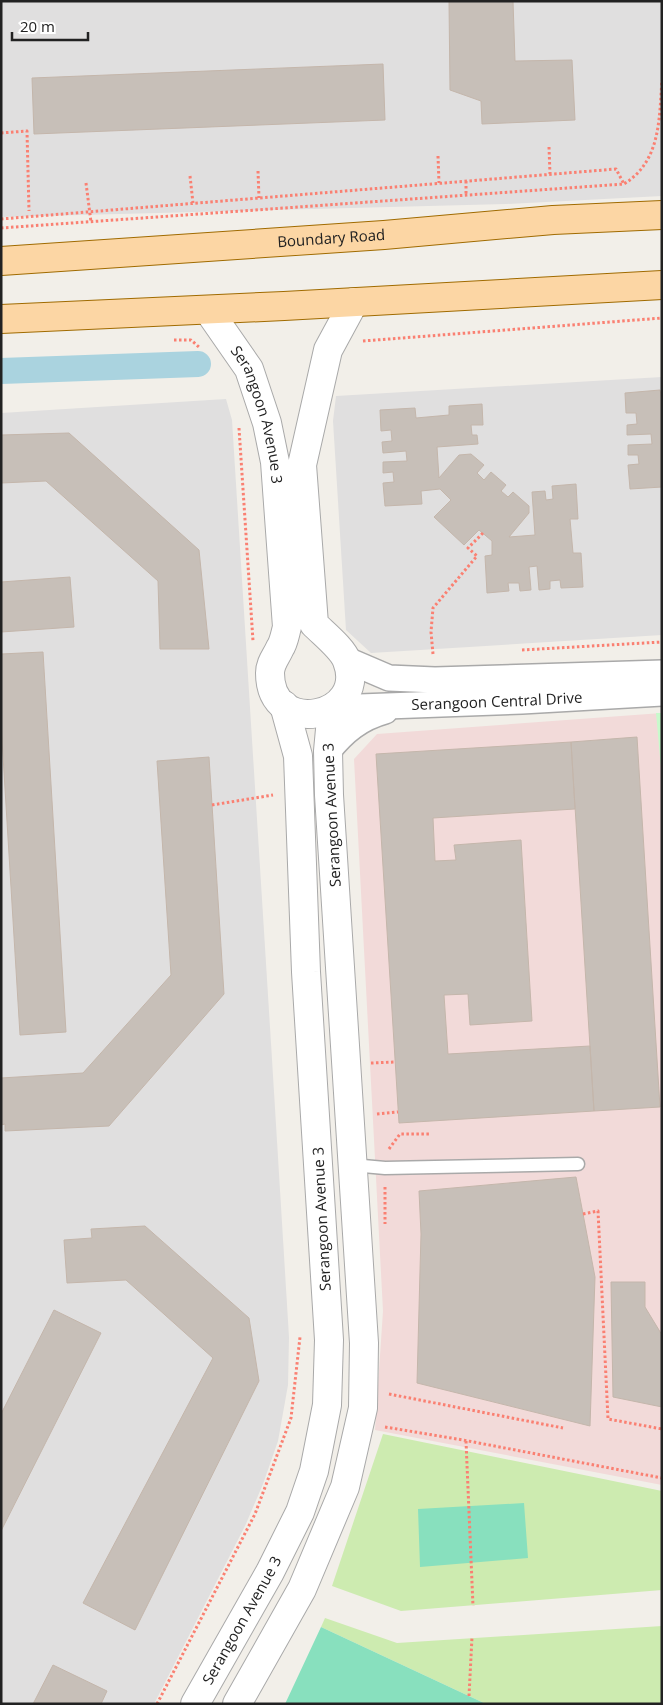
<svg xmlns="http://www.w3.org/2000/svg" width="663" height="1705" viewBox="0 0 663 1705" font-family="'Open Sans',sans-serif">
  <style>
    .residential { fill: #e0dfdf }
    .commercial { fill: #f2dad9 }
    .grass { fill: #cdebb0 }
    .park { fill: #c8facc }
    .pitch { fill: #88e0be }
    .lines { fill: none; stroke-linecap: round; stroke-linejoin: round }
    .canal { stroke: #aad3df; stroke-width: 26 }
    .building { fill: #c7bfb8; stroke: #c4b6ab }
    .service-casing { stroke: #a9a9a9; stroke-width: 15 }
    .minor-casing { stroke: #a9a9a9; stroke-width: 28 }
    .tertiary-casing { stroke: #a9a9a9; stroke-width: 30 }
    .primary-casing { stroke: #a06b00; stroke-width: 30 }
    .path { stroke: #fa8072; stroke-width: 3; stroke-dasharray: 2.5 2.5; stroke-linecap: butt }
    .service { stroke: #fff; stroke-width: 12 }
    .minor { stroke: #fff; stroke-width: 25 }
    .tertiary { stroke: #fff; stroke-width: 28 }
    .primary { stroke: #fcd6a4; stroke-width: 28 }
    .labels { text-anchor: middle; stroke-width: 4; stroke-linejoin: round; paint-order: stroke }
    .street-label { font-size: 15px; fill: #222; stroke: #fff }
  </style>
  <rect width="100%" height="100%" fill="#f2efe9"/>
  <path class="residential" d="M1,1H662V196L506,204L1,217Z
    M662,377V635L371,653L346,630L333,421L336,396Z
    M226,399L232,420L271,1043L289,1337L288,1385L278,1441L263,1484L245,1526L154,1704H1V413Z"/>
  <path class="commercial" d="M662,713V1485L375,1430L383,1311L354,759L377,734Z"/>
  <path class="grass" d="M383,1434L662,1491V1590L401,1611L332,1586Z
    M325,1618L397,1643L662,1626V1704H486L321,1627Z"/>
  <path class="park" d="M656,713H662V779Z"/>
  <path class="pitch" d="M524,1503L528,1558L420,1567L418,1509Z
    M321,1627L486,1704H285Z"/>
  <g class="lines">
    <path class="canal" d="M1,371L198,364"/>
  </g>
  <path class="building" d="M449,1H513L515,61L572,60L575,120L482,124L481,101L450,90Z
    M383,64L385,120L34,134L32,78Z
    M660,390L662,400V487L630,489L628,465L639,464L638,455H628V445L652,444L651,434L627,435V425L637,424L636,413H626L625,393Z
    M482,404L483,425H471L472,435H477L478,444L437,447L439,478L459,455L471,454L484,465L477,473L484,480L491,472L506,485L501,491L508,497L513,492L529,506V513L509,537L535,535L532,492L545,491L546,500L553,499L552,486L576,484L578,519H570L573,553H581L583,587L561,588L560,580L550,581V589L539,590L537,566L529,567L531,590L520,591L519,583H508L509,591L487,593L485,556L492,555V541L479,530L464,545L434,517L451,500L440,489L421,491L422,504L385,506L383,483L394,482L393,472L383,473V462L407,461L406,451L383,453L382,442L392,441L391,430L381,431L380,410L415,408L416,418L449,415V406Z
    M69,433L199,550L209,649H160L158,581L46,481L1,483V435Z
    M70,577L74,627L1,632V582Z
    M43,652L66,1032L20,1035L1,723V654Z
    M637,737L660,1107L594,1111L571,742Z
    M571,742L575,809L433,818L435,861L456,860L454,845L521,840L532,1021L470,1025L468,994L444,995L448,1054L590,1046L594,1111L399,1123L376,754Z
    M209,757L224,994L109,1126L5,1131V1124L1,1125V1078L83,1073L171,975L157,761Z
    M576,1177L595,1277L590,1426L417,1383L421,1234L419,1191Z
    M145,1226L249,1318L259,1381L135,1630L83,1603L213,1358L126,1280L67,1283L64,1240L92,1238L91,1229Z
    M611,1282H645V1307L662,1335V1407L613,1397Z
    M54,1310L101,1333L1,1531V1414Z
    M53,1665L107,1691L101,1704H33Z"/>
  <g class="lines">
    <defs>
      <path id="service" d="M352,1165L385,1168L578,1164"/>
      <g id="minor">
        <path d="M347,660L389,678L435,680L662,673"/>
        <path id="s1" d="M332,708L522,701L662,693"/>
        <path d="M328,751C344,731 360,718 385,711"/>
      </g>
      <g id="tertiary">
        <path id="s2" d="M208,310L249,369L267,423L275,462L287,627C285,634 284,642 280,648C276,657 270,663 270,673C270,739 369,718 347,661C343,649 324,634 314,624L302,465L328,350L354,302"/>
        <path id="s3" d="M195,1704L270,1572L300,1512L314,1471L327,1405L329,1340L306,972L298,756L284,705"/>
        <path d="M237,1704L302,1589L345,1487L363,1408L364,1343L329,795L328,751L332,708"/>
      </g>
      <g id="primary">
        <path id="s4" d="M1,261L384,235L553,220L662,215"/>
        <path d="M1,319L284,306L662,285"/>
      </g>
    </defs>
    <use href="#service" class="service-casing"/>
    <use href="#minor" class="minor-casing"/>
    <use href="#tertiary" class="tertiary-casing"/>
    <use href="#primary" class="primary-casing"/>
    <path class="path" d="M1,133L27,131L29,211
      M549,147L550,174
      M438,156L439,183
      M258,171L259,198
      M190,176L193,203
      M466,181V195
      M86,183L91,222
      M1,219L616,169L624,184
      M1,228L624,184C661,161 659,119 662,80
      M174,340H191L200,348
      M363,341L662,318
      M239,428L253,641
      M522,650L662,642
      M433,654L431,632L433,608L477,556L468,548L483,533
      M212,805L273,795
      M371,1063L395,1062
      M377,1114L398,1112
      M389,1149L400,1134H430
      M385,1187V1224
      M583,1214L598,1211L608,1419L662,1429
      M389,1394L563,1428
      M385,1427L463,1440L662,1478
      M466,1441L473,1606
      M469,1696L472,1637
      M157,1704L255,1514L291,1418L300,1337"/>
    <use href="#service" class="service"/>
    <use href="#minor" class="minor"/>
    <use href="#tertiary" class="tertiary"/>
    <use href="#primary" class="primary"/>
  </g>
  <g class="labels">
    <g class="street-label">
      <text dy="5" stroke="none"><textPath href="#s4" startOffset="331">Boundary Road</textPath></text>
      <text dy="5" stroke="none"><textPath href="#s2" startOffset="118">Serangoon Avenue 3</textPath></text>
      <text dy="5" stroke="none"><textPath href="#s1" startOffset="165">Serangoon Central Drive</textPath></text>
      <text transform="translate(332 815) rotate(-93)" y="5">Serangoon Avenue 3</text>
      <text transform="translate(322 1219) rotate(-93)" y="5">Serangoon Avenue 3</text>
      <text dy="5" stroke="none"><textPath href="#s3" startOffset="96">Serangoon Avenue 3</textPath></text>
    </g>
  </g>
  <rect width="663" height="1705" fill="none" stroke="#222222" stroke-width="5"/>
  <path d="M12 32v8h76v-8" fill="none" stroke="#222222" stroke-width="2.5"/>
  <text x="20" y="32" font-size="15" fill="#222222" stroke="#ffffff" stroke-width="4" paint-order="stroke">20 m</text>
</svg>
